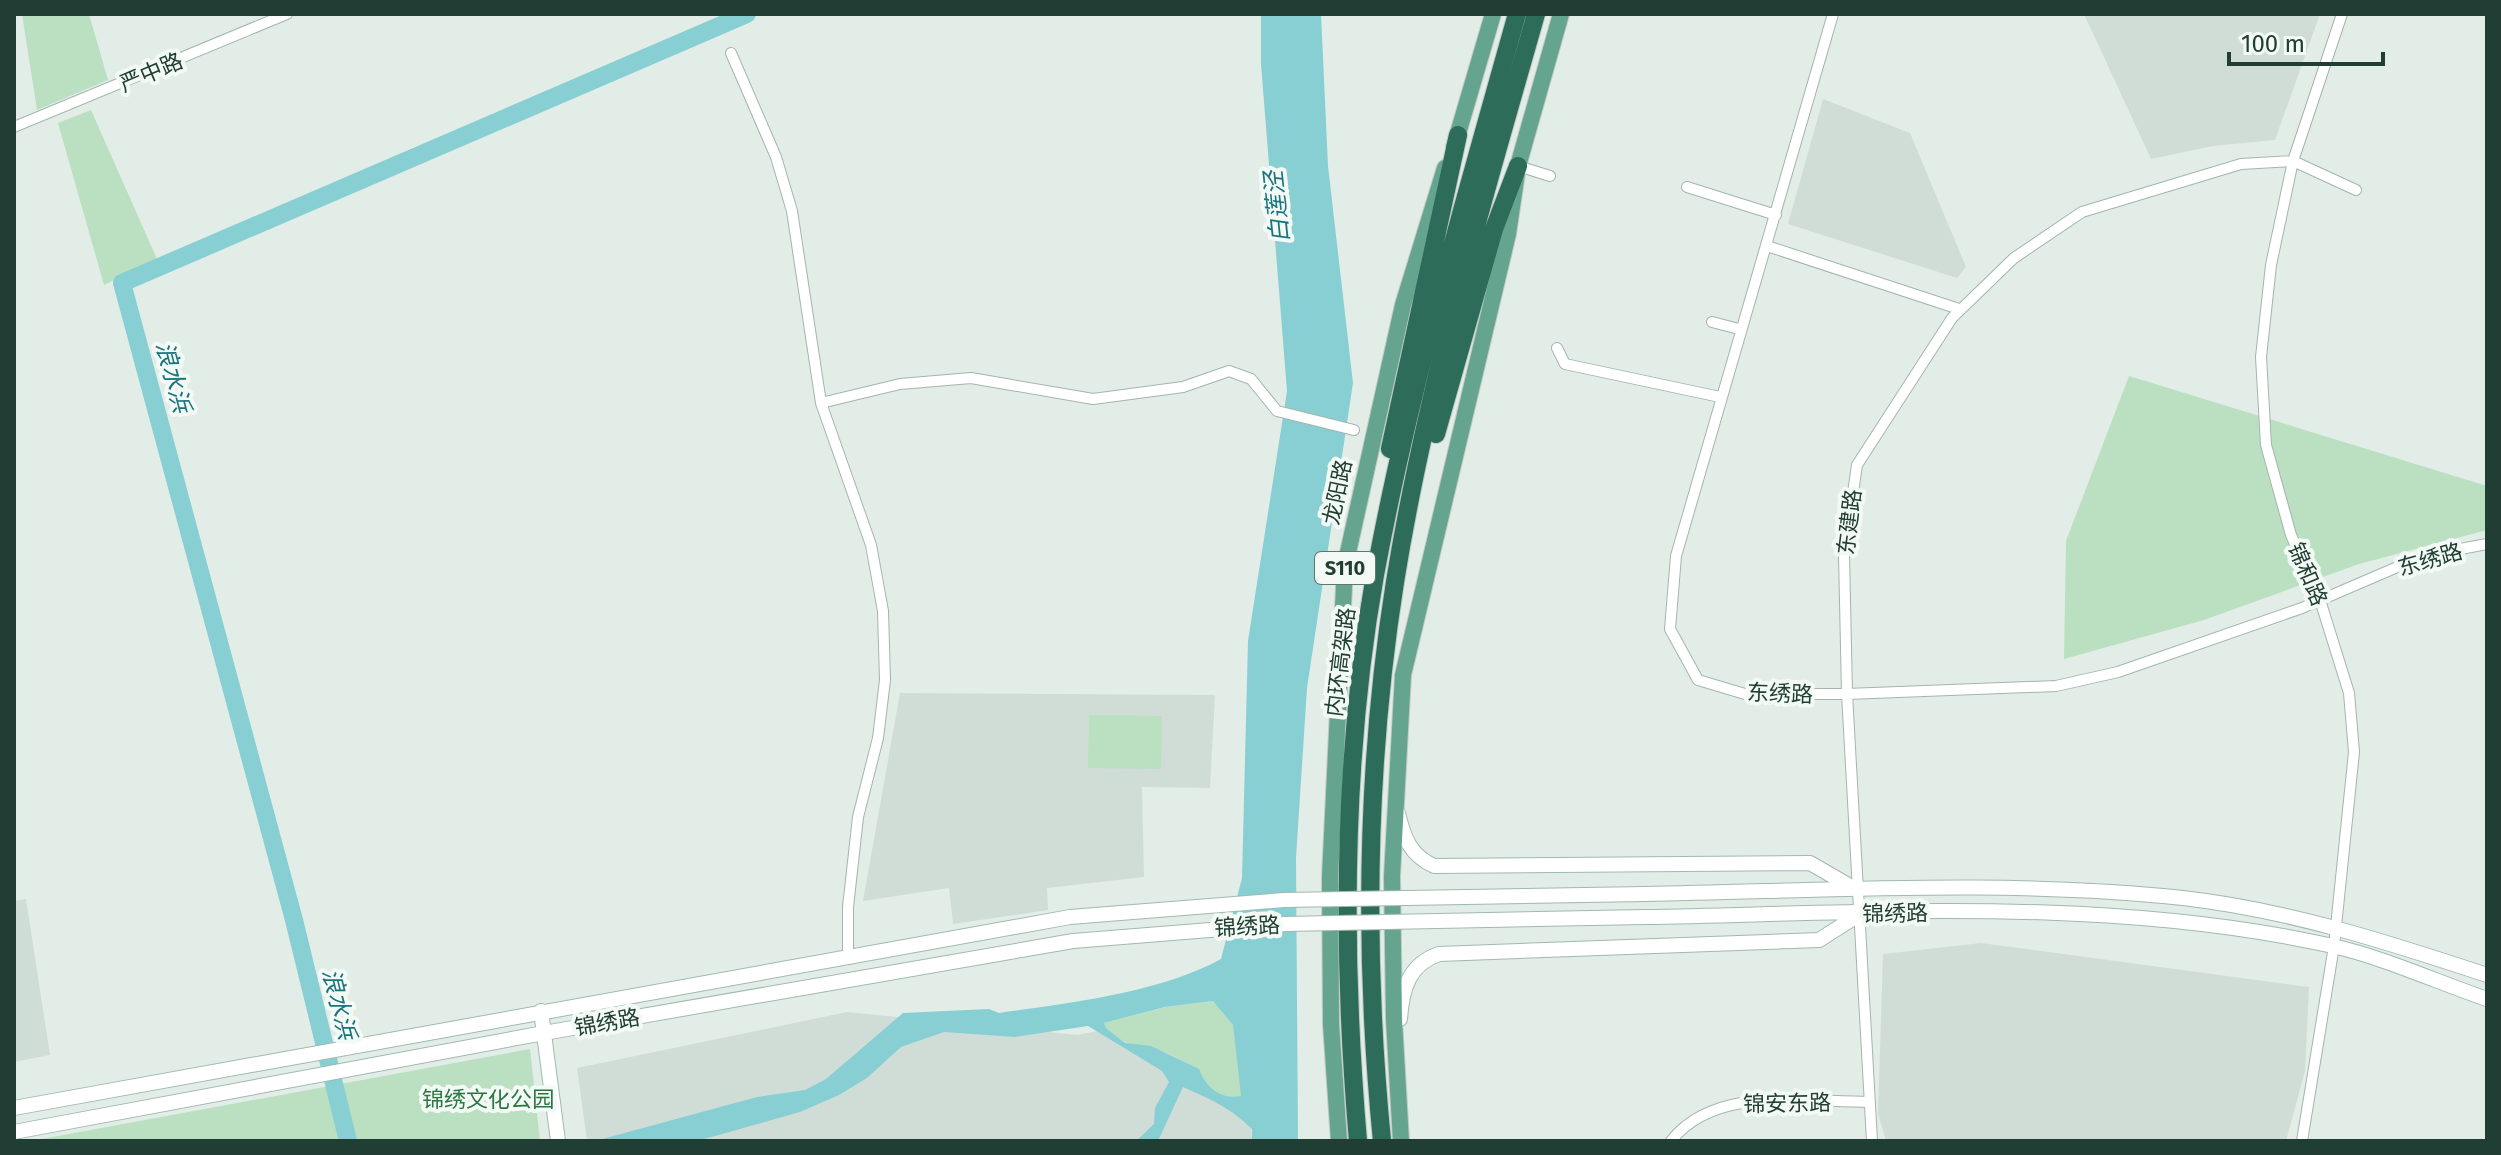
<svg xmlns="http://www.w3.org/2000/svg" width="2501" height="1155" viewBox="0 0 2501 1155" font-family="'Fira Sans','Noto Sans SC',sans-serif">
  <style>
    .built { fill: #d0ddd6 }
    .green { fill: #badfc1 }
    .water { fill: #88cfd4; fill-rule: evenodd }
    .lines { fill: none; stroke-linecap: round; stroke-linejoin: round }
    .river { stroke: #88cfd4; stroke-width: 18 }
    .street-casing { stroke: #a4b5ae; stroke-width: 12 }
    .secondary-casing { stroke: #a0b9ae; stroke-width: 16 }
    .primary-casing { stroke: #c1c9c6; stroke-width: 18 }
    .highway-casing { stroke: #c1c9c6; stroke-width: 20 }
    .street { stroke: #fff; stroke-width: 10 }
    .secondary { stroke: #fff; stroke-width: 14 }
    .primary { stroke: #65a48e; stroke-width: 16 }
    .highway { stroke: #2c6c59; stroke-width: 18 }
    .secondary-bridge-casing { stroke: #a0b9ae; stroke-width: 16; stroke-linecap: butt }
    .secondary-bridge { stroke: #fff; stroke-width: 14 }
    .labels { text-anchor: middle; stroke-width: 8; stroke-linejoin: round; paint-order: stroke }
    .shield { fill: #f3f9f5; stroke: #60766e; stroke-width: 2 }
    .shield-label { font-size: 20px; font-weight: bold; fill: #213e34 }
    .street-label { font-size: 22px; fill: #213e34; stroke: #f3f9f5 }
    .park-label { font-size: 22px; fill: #2a7741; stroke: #f3f9f5 }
    .water-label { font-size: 24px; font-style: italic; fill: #19757d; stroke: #f3f9f5 }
  </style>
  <rect width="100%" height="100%" fill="#e2ede7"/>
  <path class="built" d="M2084,14H2320L2275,140L2213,146L2151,159Z
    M1823,99L1910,133L1966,267L1957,278L1788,224Z
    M900,693L1215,695L1210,788L1142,787L1144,877L1047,888L1048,910L953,924L949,888L863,901Z
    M26,899L50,1055L14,1062V901Z
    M1981,943L2309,987L2305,1071L2286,1141H1886L1878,1114L1883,954Z
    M1245,999L1252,1141H587L577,1068L847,1012L1078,1035Z"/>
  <path class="green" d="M22,14H89L108,80L37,110Z
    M91,110L157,259L104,285L58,123Z
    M2129,376L2487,486V530L2359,564L2204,620L2064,659L2066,541Z
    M1089,715L1162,716L1161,769L1088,768Z
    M1213,1001L1233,1025L1241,1096C1210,1102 1199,1068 1175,1056C1153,1045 1114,1048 1104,1023L1166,1007Z
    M530,1049L540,1141H31Z"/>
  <path class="water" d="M1261,14H1321L1328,166L1353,383L1307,688L1296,858L1298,1141H1252V1129C1231,1108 1210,1099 1183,1087L1158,1141H1136L1154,1124L1155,1108L1169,1082L1162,1071L1088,1026L1015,1037L944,1032L901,1047L867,1078L839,1095L800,1112L697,1141H595L757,1097L805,1090L826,1079L903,1013L989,1009L999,1013C1069,1003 1159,993 1221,959L1242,878L1248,641L1287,391L1261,64ZM1213,1001L1233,1025L1241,1096C1220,1100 1206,1087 1199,1069L1151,1046L1125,1043L1107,1029L1104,1023L1165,1007Z"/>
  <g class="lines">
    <path class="river" d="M348,1141L294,920L122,283L747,14"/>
    <defs>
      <path id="street" d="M1833,14L1676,556L1670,629L1698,680L1745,694H1847L2056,686L2118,672L2302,608L2423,556L2487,544
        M731,53L776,157L792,211L821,403L871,545L883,611L885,680L878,738L858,817L848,907V955
        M14,127L287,14
        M2293,161L2356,190
        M1518,166L1550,176
        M1687,187L1776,215
        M1767,246L1959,309
        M1712,322L1739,329
        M1557,348L1565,364L1720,397
        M821,403L900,384L971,378L1093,399L1183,387L1229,371L1251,379L1277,411L1354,430
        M1671,1141C1715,1085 1804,1102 1868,1102
        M1872,1141L1847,694L1844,555L1857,465L1952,318L2014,258L2082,212L2241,164L2293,161
        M2302,1141L2334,946L2354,752L2349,693L2320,600L2291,535L2266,445L2261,357L2271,265L2293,161L2342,14"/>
      <path id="secondary" d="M1398,813C1404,838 1410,855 1434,866L1810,863L1855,889
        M1645,894C1822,891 2007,879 2183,898C2288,910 2387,942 2487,975
        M1645,917C1873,913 2108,896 2333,946C2385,958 2437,982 2487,999
        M541,1011L558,1141
        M1400,1019C1402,989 1409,964 1439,954L1819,940L1860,914
        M14,1108L1070,917
        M14,1132L544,1033L1073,941"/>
      <path id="primary" d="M1454,147L1493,14
        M1339,1141L1331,1024L1330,877L1345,566L1403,305L1445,168
        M1401,1141L1394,1020L1392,876L1403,675L1508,234L1518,166L1561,14"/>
      <path id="highway" d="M1436,434L1494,229L1518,166
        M1390,449L1458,135
        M1358,1141C1342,955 1342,760 1375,575C1410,385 1465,200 1517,14
        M1382,1141C1364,957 1366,765 1395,582C1426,389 1483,201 1536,14"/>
    </defs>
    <use href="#street" class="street-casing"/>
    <use href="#secondary" class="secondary-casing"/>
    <use href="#primary" class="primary-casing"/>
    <use href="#highway" class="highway-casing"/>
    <use href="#street" class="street"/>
    <use href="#secondary" class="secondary"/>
    <use href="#primary" class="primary"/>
    <use href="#highway" class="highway"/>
    <defs>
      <path id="secondary-bridge" d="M1070,917L1284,900L1645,894
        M1073,941L1285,924L1645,917"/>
    </defs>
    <use href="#secondary-bridge" class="secondary-bridge-casing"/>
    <use href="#secondary-bridge" class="secondary-bridge"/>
  </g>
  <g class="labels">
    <rect class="shield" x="1315" y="552" width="60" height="32" rx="6"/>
    <g class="shield-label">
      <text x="1345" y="575">S110</text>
    </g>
    <g class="street-label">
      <text transform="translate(151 72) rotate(-23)" y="8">严中路</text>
      <text transform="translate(1337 492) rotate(-78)" y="8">龙阳路</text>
      <text transform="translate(1849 522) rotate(-83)" y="8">东建路</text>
      <text transform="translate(2430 559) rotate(-16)" y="8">东绣路</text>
      <text transform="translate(2308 574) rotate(67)" y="8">锦和路</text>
      <text transform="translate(1340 662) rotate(-83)" y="8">内环高架路</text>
      <text transform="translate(1780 693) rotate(2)" y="8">东绣路</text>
      <text transform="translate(1895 913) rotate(-1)" y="8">锦绣路</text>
      <text transform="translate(1247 926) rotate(-3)" y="8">锦绣路</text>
      <text transform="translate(607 1022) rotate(-10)" y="8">锦绣路</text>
      <text transform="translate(1787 1103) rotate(-1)" y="8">锦安东路</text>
    </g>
    <g class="park-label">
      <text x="488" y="1107">锦绣文化公园</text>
    </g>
    <g class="water-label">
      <text transform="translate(1277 207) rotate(-96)" y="8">白莲泾</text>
      <text transform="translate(173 377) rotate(75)" y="8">浪水浜</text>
      <text transform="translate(339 1004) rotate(76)" y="8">浪水浜</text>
    </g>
  </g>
  <rect width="2501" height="1155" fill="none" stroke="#213e34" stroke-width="32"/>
  <path d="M2229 52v12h154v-12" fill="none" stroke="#213e34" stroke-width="4"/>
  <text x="2241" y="52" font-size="24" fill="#213e34" stroke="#f3f9f5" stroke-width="6" paint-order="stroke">100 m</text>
</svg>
